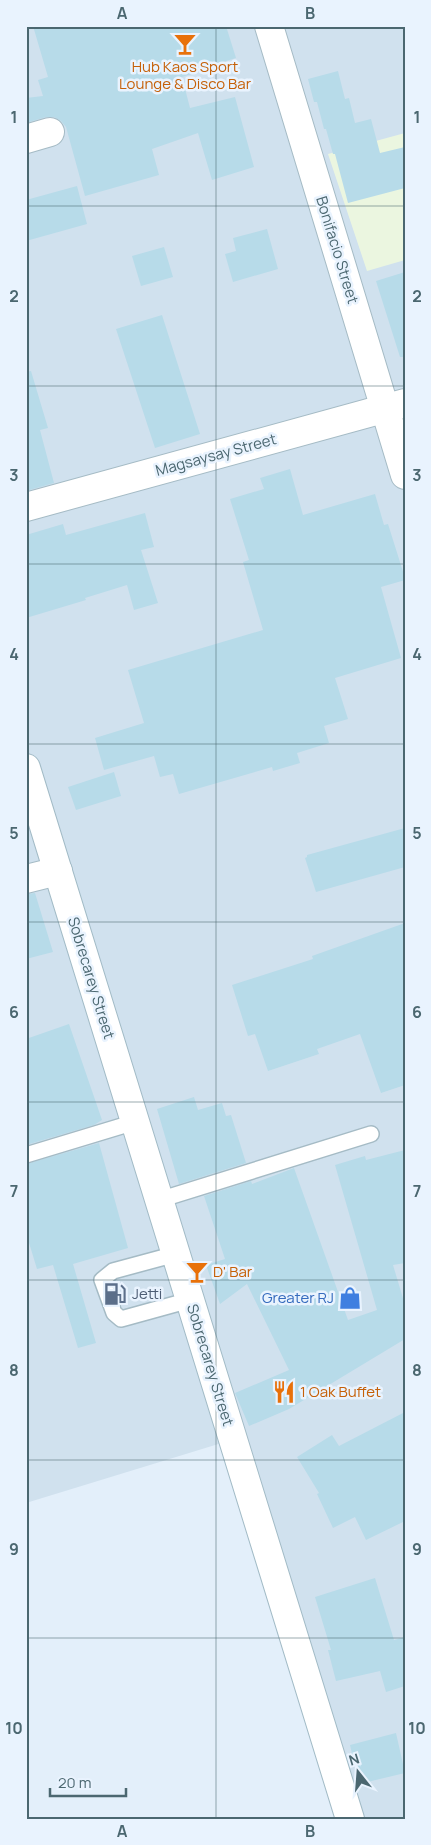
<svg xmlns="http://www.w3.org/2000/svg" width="431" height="1845" viewBox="0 0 431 1845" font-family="Manrope,sans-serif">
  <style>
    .residential { fill: #d0e1ee }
    .education { fill: #ebf6e0 }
    .building { fill: #b7dbe9 }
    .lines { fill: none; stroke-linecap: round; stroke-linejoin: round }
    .service-casing { stroke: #a5bbc5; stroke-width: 18 }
    .minor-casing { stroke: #a5bbc5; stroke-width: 30 }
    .tertiary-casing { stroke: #a5bbc5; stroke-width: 30 }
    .secondary-casing { stroke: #a2bbc6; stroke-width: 30 }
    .service { stroke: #fff; stroke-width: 15 }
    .minor { stroke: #fff; stroke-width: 28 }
    .tertiary { stroke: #fff; stroke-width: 28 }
    .secondary { stroke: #fff; stroke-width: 28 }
    .grid { fill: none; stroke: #4b6770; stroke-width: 1; stroke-opacity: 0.55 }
    .labels { text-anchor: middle; stroke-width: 5; stroke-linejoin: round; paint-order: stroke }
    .food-label { font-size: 15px; fill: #c56008; stroke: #e9f3fe; text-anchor: start }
    .street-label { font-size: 15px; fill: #4b6770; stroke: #e9f3fe }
    .service-label { font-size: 15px; fill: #4e5e75; stroke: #e9f3fe; text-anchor: start }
    .shop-label { font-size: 15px; fill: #366cbe; stroke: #e9f3fe; text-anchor: end }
    .neatline { fill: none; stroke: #4b6770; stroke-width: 2 }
    .grid-label { font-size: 16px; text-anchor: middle; font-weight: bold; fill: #4b6770 }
  </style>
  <rect width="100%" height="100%" fill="#e3effa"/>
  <path class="residential" d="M26,26H405V1819H356L238,1438L26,1503Z"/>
  <path class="education" d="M405,133V260L367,271L328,154Z"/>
  <path class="building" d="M33,26H226L236,58L223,62L224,64L182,77L190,108L235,97L254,167L212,180L198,133L152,149L159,175L85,196L66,127L61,121L54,117H46L26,123V98L43,96L38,80L48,77Z
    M338,71L345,99L349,98L355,123L371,119L380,153L405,147V188L348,203L335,154H333L326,129H324L317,102H314L308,79Z
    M77,186L87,224L26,241V200Z
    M267,229L278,269L233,282L225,254L236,251L233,238Z
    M164,247L173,277L141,286L132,256Z
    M405,272V357H400L376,281Z
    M162,315L200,434L155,448L116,329Z
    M31,371L48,428L40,430L54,483L26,491V372Z
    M290,469L303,515L375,494L384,525L388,524L405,578V580L381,587L401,658L335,678L348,719L324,726L329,743L297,753L300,763L273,771L272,767L179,794L173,774L160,777L154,756L104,770L95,738L144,723L128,670L263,630L243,562L249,560L230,499L264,489L260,478Z
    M145,513L154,547L141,550L158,603L134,610L127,585L85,598L86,600L26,618V535L63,524L66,535Z
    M114,772L121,796L76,810L68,787Z
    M405,828V867L316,892L305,858L307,857V855Z
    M35,893L53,952L26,959V894Z
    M405,923V1085L381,1093L360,1034L317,1049L319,1054L268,1071L255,1034L248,1036L232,985L313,959L312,956Z
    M69,1024L102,1120L94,1125L26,1145V1039Z
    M194,1097L198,1110L222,1103L226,1116L231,1115L246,1163L179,1184L157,1109Z
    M99,1143L128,1248L73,1264L96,1343L78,1348L53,1265L37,1269L26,1233V1164Z
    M405,1150V1263L393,1265L405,1305V1339L289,1409L249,1426L235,1393L289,1370L247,1284L220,1304L206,1265L225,1259L204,1196L251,1181L252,1184L294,1168L348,1320L377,1310L335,1165L365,1156L366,1160Z
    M405,1412V1521L366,1540L355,1517L333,1528L317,1494L319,1493L297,1457L332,1435L339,1446Z
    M375,1578L394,1640L405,1637V1686L386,1692L380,1671L336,1681L328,1650H331L315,1597Z
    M396,1733L405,1773L359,1784L350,1745Z"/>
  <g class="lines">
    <defs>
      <path id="service" d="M26,1155L135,1122
        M159,1200L371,1134
        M176,1254L113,1271L102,1280L114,1313L121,1319L190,1300"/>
      <path id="minor" d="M26,139L50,132
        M26,507L405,403
        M26,879L58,871"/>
      <path id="tertiary" d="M269,26L405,475"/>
      <path id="secondary" d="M26,768L350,1819"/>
    </defs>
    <use href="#service" class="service-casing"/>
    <use href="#minor" class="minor-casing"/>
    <use href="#tertiary" class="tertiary-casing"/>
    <use href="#secondary" class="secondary-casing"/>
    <use href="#service" class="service"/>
    <use href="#minor" class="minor"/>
    <use href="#tertiary" class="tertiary"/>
    <use href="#secondary" class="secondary"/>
  </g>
  <path class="grid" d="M216,26V1819M26,206H405M26,386H405M26,564H405M26,744H405M26,922H405M26,1102H405M26,1280H405M26,1460H405M26,1638H405"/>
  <defs>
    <symbol id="bar-bare" viewBox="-9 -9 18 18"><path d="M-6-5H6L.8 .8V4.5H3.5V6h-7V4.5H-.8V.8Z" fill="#e8710a" stroke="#e9f3fe" stroke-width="2.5" paint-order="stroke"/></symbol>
    <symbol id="fuel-bare" viewBox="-9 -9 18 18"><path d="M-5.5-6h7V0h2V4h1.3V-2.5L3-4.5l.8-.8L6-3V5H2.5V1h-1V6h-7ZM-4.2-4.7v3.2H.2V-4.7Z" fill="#5c6f8a" stroke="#e9f3fe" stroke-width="2.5" paint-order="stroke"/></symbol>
    <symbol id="shop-bare" viewBox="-9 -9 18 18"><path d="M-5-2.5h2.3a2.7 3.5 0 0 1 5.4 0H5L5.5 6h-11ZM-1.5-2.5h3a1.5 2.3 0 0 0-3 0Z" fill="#3f7fe0" stroke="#e9f3fe" stroke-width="2.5" paint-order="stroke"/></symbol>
    <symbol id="restaurant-bare" viewBox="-9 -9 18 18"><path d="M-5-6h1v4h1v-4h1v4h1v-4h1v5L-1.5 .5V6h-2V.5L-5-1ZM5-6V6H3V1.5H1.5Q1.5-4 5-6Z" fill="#e8710a" stroke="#e9f3fe" stroke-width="2.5" paint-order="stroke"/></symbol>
  </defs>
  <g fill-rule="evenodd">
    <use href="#bar-bare" x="169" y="28" width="32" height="32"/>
    <use href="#bar-bare" x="181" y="1256" width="32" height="32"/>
    <use href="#fuel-bare" x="99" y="1278" width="32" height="32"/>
    <use href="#shop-bare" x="334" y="1282" width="32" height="32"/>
    <use href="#restaurant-bare" x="268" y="1376" width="32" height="32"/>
  </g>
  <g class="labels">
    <g class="food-label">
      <text x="185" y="72" text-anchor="middle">Hub Kaos Sport<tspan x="185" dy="17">Lounge &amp; Disco Bar</tspan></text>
      <text x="213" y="1277">D' Bar</text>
      <text x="300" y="1397">1 Oak Buffet</text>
    </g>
    <g class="street-label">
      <text transform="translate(337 250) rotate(73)" y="5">Bonifacio Street</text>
      <text transform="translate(216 455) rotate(-15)" y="5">Magsaysay Street</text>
      <text transform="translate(91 978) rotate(73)" y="5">Sobrecarey Street</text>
      <text transform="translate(210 1365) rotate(73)" y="5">Sobrecarey Street</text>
    </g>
    <g class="service-label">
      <text x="132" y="1299">Jetti</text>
    </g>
    <g class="shop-label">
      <text x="334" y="1303">Greater RJ</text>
    </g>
  </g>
  <rect width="431" height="1845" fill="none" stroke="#e9f3fe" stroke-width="55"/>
  <g transform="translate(358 1772) rotate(343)" stroke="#e9f3fe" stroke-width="4" paint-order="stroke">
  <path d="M0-4L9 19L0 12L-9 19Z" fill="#4b6770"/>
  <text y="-8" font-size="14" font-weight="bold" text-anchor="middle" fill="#4b6770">N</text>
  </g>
  <path d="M50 1788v8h76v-8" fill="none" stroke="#4b6770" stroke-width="2.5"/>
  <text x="58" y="1788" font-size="15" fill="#4b6770" stroke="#e9f3fe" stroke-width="4" paint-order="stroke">20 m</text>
  <rect x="28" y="28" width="376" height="1790" class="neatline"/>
  <g class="grid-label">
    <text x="122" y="19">A</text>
    <text x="310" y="19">B</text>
    <text x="14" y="123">1</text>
    <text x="417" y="123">1</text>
    <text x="14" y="302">2</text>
    <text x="417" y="302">2</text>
    <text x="14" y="481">3</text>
    <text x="417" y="481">3</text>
    <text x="14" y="660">4</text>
    <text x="417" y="660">4</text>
    <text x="14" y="839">5</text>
    <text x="417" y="839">5</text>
    <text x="14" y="1018">6</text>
    <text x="417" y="1018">6</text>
    <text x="14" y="1197">7</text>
    <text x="417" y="1197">7</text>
    <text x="14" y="1376">8</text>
    <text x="417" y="1376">8</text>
    <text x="14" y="1555">9</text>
    <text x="417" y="1555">9</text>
    <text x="14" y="1734">10</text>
    <text x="417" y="1734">10</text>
    <text x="122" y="1837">A</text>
    <text x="310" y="1837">B</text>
  </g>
</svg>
